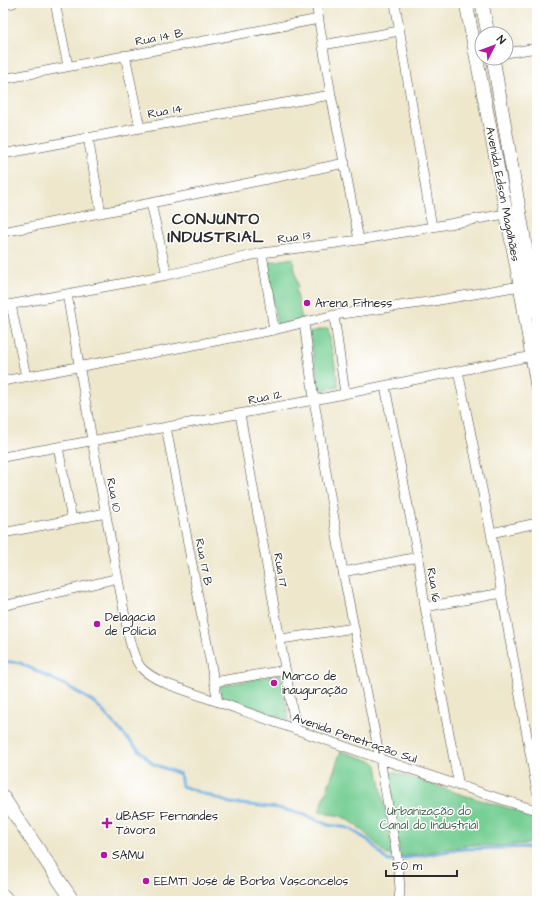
<svg xmlns="http://www.w3.org/2000/svg" width="540" height="904" viewBox="0 0 540 904" font-family="'Architects Daughter',sans-serif">
  <style>
    .green { fill: #77cf94; stroke: #517d60 }
    .lines { fill: none; stroke-linecap: round; stroke-linejoin: round }
    .stream { stroke: #6cade0; stroke-width: 3 }
    .street-casing { stroke: #484743; stroke-width: 10 }
    .secondary-casing { stroke: #484743; stroke-width: 14 }
    .highway-casing { stroke: #484743; stroke-width: 18 }
    .street { stroke: #fff; stroke-width: 9 }
    .secondary { stroke: #fff; stroke-width: 13 }
    .highway { stroke: #fff; stroke-width: 17 }
    .poi-dot { fill: #b5179e; stroke: #fff; stroke-width: 1.5 }
    .labels { text-anchor: middle; stroke-width: 3; stroke-linejoin: round; paint-order: stroke }
    .street-label { font-size: 12px; fill: #2b2b2b; stroke: #fff }
    .poi-label { font-size: 12px; fill: #2b2b2b; stroke: #fff; text-anchor: start }
    .park-label { font-size: 12px; fill: #466450; stroke: #fff }
    .district-label { font-size: 16px; font-weight: bold; letter-spacing: 1px; fill: #2b2b2b; stroke: #fff }
  </style>
  <rect width="100%" height="100%" fill="#fff"/>
  <filter id="ink" filterUnits="userSpaceOnUse"><feTurbulence type="fractalNoise" baseFrequency=".025" numOctaves="2"/><feDisplacementMap in="SourceGraphic" scale="8" xChannelSelector="R" yChannelSelector="G"/><feConvolveMatrix kernelMatrix="1 2 1 2 8 2 1 2 1" color-interpolation-filters="sRGB"/></filter>
  <filter id="wash" filterUnits="userSpaceOnUse"><feTurbulence type="fractalNoise" baseFrequency=".012" numOctaves="4" result="noise"/><feDisplacementMap in="SourceGraphic" scale="16" xChannelSelector="R" yChannelSelector="G"/><feGaussianBlur stdDeviation="0.9" result="paint"/><feColorMatrix in="noise" values="0 0 0 0 0 0 0 0 0 0 0 0 0 0 0 0 0 1.4 0 .05"/><feComposite in="paint" operator="in"/></filter>
  <g filter="url(#wash)">
    <rect width="100%" height="100%" fill="#eee7cc"/>
    <path class="green" d="M293,258L298,288L296,289L302,321L277,325L266,263Z
      M328,328L339,387L320,390L309,332Z
      M281,674L289,720L221,696L220,686Z
      M341,751L374,762L377,765L393,855H387C374,843 358,823 341,816C334,814 326,815 319,812Z
      M394,772L460,794L514,810L537,814V843L498,846L471,845L400,857L389,776L390,773Z"/>
    <g class="lines">
      <path class="stream" d="M3,661L20,663L69,687L95,703L129,740L153,764L180,774L182,786L230,803L278,808L305,815L328,825L348,828L368,840L382,855L388,861L463,849L537,847"/>
    </g>
  </g>
  <g filter="url(#ink)">
    <g class="lines">
      <defs>
        <path id="street" d="M55,3L68,66
          M316,3L331,95L359,240
          M395,3L432,227
          M3,5L13,3
          M323,45L399,31
          M506,53L537,48
          M125,55L140,128
          M3,79L319,19
          M88,137L101,213
          M3,154L140,128L331,95
          M151,203L167,275
          M3,232L151,203L345,163
          M262,253L274,330
          M67,294L92,440L129,638C136,666 140,672 167,684C287,726 407,770 529,808L537,809
          M11,305L26,377
          M3,306L167,275L262,253L359,240L511,213
          M334,315L345,394
          M304,322L314,400L343,572L380,759L398,863L400,889L399,901
          M458,371L491,533L537,792
          M3,381L274,330L334,315L428,302L520,286
          M385,386L418,557L425,607L459,786
          M240,414L296,730
          M166,427L218,702
          M58,447L72,520
          M3,457L314,400L537,355
          M3,533L106,513
          M491,533L537,523
          M343,572L418,557
          M3,606L118,578
          M425,607L502,593
          M281,639L354,628
          M214,682L286,670"/>
        <path id="secondary" d="M466,3L519,279L537,386
          M482,3L488,34
          M493,58L537,313
          M3,797L73,901"/>
        <path id="highway" d="M3,898L5,901"/>
      </defs>
      <use href="#street" class="street-casing"/>
      <use href="#secondary" class="secondary-casing"/>
      <use href="#highway" class="highway-casing"/>
      <use href="#street" class="street"/>
      <use href="#secondary" class="secondary"/>
      <use href="#highway" class="highway"/>
    </g>
  </g>
  <g class="poi-dot">
    <circle cx="307" cy="303" r="4"/>
    <circle cx="97" cy="624" r="4"/>
    <circle cx="274" cy="683" r="4"/>
    <path d="M105 817h4v4h4v4h-4v4h-4v-4h-4v-4h4z"/>
    <circle cx="104" cy="855" r="4"/>
    <circle cx="146" cy="881" r="4"/>
  </g>
  <g class="labels">
    <g class="street-label">
      <text transform="translate(159 37) rotate(-11)" y="4">Rua 14 B</text>
      <text transform="translate(165 111) rotate(-10)" y="4">Rua 14</text>
      <text transform="translate(503 194) rotate(79)" y="4">Avenida Edson Magalhães</text>
      <text transform="translate(294 237) rotate(-8)" y="4">Rua 13</text>
      <text transform="translate(265 397) rotate(-11)" y="4">Rua 12</text>
      <text transform="translate(114 495) rotate(79)" y="4">Rua 10</text>
      <text transform="translate(204 562) rotate(79)" y="4">Rua 17 B</text>
      <text transform="translate(281 570) rotate(80)" y="4">Rua 17</text>
      <text transform="translate(434 585) rotate(81)" y="4">Rua 16</text>
      <text transform="translate(355 738) rotate(19)" y="4">Avenida Penetração Sul</text>
    </g>
    <g class="poi-label">
      <text x="315" y="307">Arena Fitness</text>
      <text x="105" y="621">Delagacia<tspan x="105" dy="14">de Polícia</tspan></text>
      <text x="282" y="680">Marco de<tspan x="282" dy="14">inauguração</tspan></text>
      <text x="116" y="820">UBASF Fernandes<tspan x="116" dy="14">Távora</tspan></text>
      <text x="112" y="859">SAMU</text>
      <text x="154" y="885">EEMTI José de Borba Vasconcelos</text>
    </g>
    <g class="park-label">
      <text x="429" y="815">Urbanização do<tspan x="429" dy="14">Canal do Industrial</tspan></text>
    </g>
    <g class="district-label">
      <text x="216" y="224">CONJUNTO<tspan x="216" dy="18">INDUSTRIAL</tspan></text>
    </g>
  </g>
  <rect width="540" height="904" fill="none" stroke="#fff" stroke-width="16"/>
  <g transform="translate(494 46) rotate(48)"><circle r="19" fill="#ffffff" stroke="#aaaaaa"/>
  <path d="M0-3L7 15L0 10L-7 15Z" fill="#b5179e"/>
  <text y="-6" font-size="11" font-weight="bold" text-anchor="middle" fill="#2b2b2b">N</text>
  </g>
  <path d="M386 870v6h71v-6" fill="none" stroke="#2b2b2b" stroke-width="2"/>
  <text x="392" y="870" font-size="12" fill="#2b2b2b" stroke="#ffffff" stroke-width="3" paint-order="stroke">50 m</text>
</svg>
